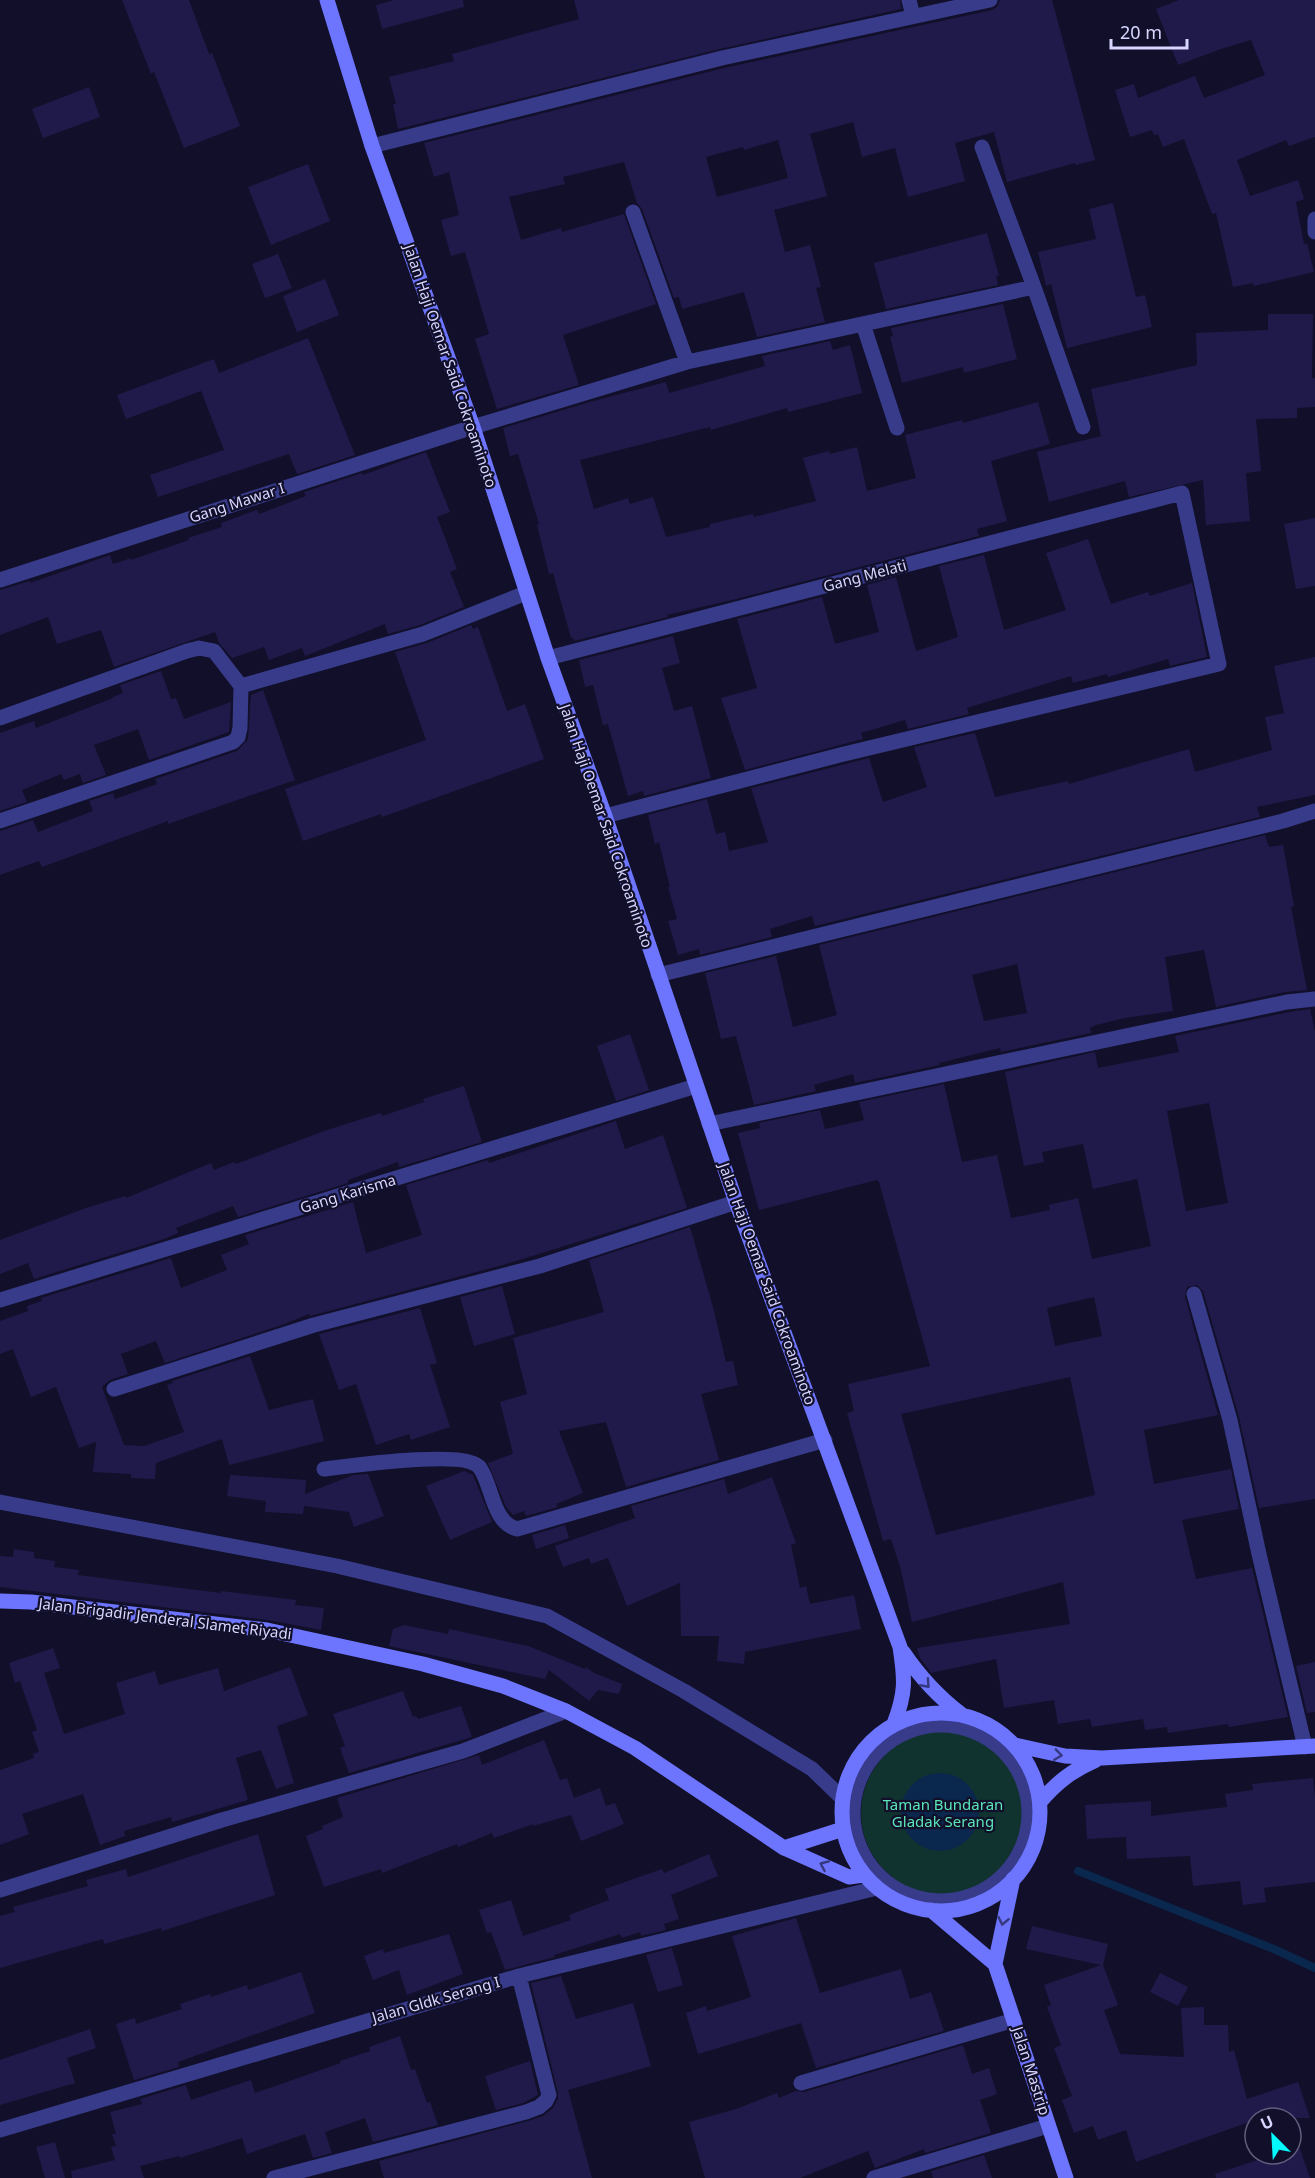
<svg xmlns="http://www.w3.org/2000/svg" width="1315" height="2178" viewBox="0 0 1315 2178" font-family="'Noto Sans',sans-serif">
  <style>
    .green { fill: #11332f }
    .water { fill: #0a274d }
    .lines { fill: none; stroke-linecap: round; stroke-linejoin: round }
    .stream { stroke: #0a274d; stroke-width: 8 }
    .building { fill: #201a4b; fill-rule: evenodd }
    .street { stroke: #373b8a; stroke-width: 15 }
    .secondary { stroke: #6d75ff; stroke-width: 15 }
    .oneway { stroke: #36387f }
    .labels { text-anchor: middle; stroke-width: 4.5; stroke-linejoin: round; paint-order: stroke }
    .street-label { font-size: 15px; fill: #d8d6ff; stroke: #110f29 }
    .park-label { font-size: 15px; fill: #5be6b8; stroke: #110f29 }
  </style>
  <rect width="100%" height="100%" fill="#110f29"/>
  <path class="green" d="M861 1813a82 82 0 1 1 164 0a82 82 0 1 1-164 0Z"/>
  <path class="water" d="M901 1812a39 39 0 1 1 78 0a39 39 0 1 1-78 0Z"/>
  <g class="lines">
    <path class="stream" d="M1078,1871L1276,1950L1315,1968"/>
  </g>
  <path class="building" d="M122,0H189L209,54L212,53L240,126L184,148L154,72L151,74Z
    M394,0H463L464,7L382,29L376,5Z
    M574,0H900L901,9L720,49L398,129L393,104H396L389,77L454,61L452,54L579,19Z
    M1000,0H1052L1095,160L1076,165L1075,163L1007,182L994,132L955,143L965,181L908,197L895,148L862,157L853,122L810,134L827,196L774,210L785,252L810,245L821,287L816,288L825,322L757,337L744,292L682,309L679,297L674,298L642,209L637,203L624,162L563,177L565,184L509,197L521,240L561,228L562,232L624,214L656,304L563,335L579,385L497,409L475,339L489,334L465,252L451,256L441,220L459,215L449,172L434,177L424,143L724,68L992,10L997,7ZM778,140L788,178L717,197L706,157L743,147L744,150Z
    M1179,0H1315V137L1289,146L1286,140L1237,160L1250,196L1298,180L1304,199L1296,202L1304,244L1307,243L1314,272L1254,286L1253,283L1233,287L1216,213L1212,214L1184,139L1163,147L1158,134L1154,135L1152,130L1130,137L1115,90L1134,84L1138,98L1195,76L1204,98L1265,75L1251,40L1221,49L1178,65L1156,9Z
    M89,87L100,117L43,138L32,109Z
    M308,164L330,221L271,245L248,187Z
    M1113,203L1136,297L1145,295L1152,327L1067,348L1051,284L1046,286L1038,252L1096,239L1089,209Z
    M987,233L999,276H996L998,285L886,309L874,263Z
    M278,254L292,288L265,298L252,264Z
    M325,279L339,315L297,332L283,296Z
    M1003,304L1017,359L964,373L963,367L902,383L890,337L893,336L891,328Z
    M1268,314H1313L1312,378H1315V407L1297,408V418L1256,419L1261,471L1246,473L1250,521L1206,525L1203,480L1129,497L1125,481L1049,502L1037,452L1101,436L1091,389L1197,365L1196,333L1268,330Z
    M308,338L355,455L297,474L289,454L158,497L150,475L224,450L201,391L126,419L117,395L214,359L219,373Z
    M830,341L833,350L850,345L862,393L788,412L787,408L711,430L710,427L580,460L594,509L628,498L630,504L653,497L666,537L710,527V524L753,514L754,517L816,501L803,458L829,451L830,454L857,447L867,491L916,478L905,435L962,420L963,423L1038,402L1050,444L991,461L1007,521L977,529L979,536L732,600L667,615L668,617L574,641L573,638H571L553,573L549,574L537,525L539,524L518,454L510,456L503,428L590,402L666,382L669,393L765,366L762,356Z
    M426,452L450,512L437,517L457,569L450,572L464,607L420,625L388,634L385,624L305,656L302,648L269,660L264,647L232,658L219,643L215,632L114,667L101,630L57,644L48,617L0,635V590L30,581V583L110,555L113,564L131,558V560L189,540L188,538L222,527L221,523L257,510L259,514L306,496L304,492L362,473L363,475Z
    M1315,518V586L1296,589L1284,524Z
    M1088,539L1111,604L1148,592L1150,596L1192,583L1207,657L1170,666L1168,659L1108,677L1107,674L1073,683L1071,676L967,708L969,714L908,729L905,720L861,733L863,739L745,770L721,698L757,688L737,619L822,597L835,644L879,632L867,585L896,577L916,651L958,637L939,566L984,555L1004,630L1066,610L1046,553Z
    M471,625L473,629L478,627L507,711L525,704L544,759L382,817L381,814L303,841L285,789L426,740L395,652L427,643Z
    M673,636L680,663L662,668L674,711L692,706L711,778L644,796L643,791L628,796L608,724L603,725L593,685L585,687L579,660Z
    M1315,657V795L1257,807L1260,817L815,926L812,916L770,929L772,937L700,955L699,949L678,955L668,921L677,919L668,887H670L659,842L655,844L648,815L707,799L716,834L725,832L729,851L768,842L751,788L869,758L883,802L927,787L914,747L975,733L995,797L1068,781L1069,784L1189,749L1195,772L1272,750L1265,717L1284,713L1274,666Z
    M161,671L171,699L176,698L184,719L231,702L229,732L149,760L138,729L94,745L106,775L83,783L80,774L64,780L61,774L22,790L27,802L0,811V733L34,721L36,728L113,698V697L123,693L120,685Z
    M263,690L295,780L168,824V821L42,867L39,861L0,875V831L33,820L38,832L93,811L89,801L113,793L115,799L157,784L155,779L237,751L248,739L251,695Z
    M1265,835L1269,847L1283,845L1294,906L1291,907L1307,990L1285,992L1216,1007L1204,950L1165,957L1173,1011L1125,1018L1096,1025L1090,1028L1091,1033L1001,1052L1000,1048L939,1063L940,1065L855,1083L853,1074L814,1085L816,1091L754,1105L736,1036L721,1039L705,973L776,956L793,1027L837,1015L819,945ZM1017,964L1027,1013L984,1021L972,975Z
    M1310,1009L1315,1032V1499L1259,1508L1239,1417L1203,1291L1197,1285L1187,1287L1185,1297L1218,1415L1144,1430L1154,1484L1231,1469L1239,1509L1182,1520L1196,1579L1252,1568L1288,1717L1229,1727L1228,1724L1168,1733L1167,1727L1145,1730L1143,1719L1092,1727L1090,1719L1058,1724L1054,1700L1004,1708L996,1659L931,1673L920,1658L917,1648L1070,1624L1063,1582L912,1622L901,1570L891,1539L883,1541L847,1413L854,1411L848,1384L930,1366L879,1182L877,1180L759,1210L738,1133L760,1128L759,1123L820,1110L825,1129L864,1120L859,1102L944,1084L962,1162L997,1155L1011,1218L1050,1210L1049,1205L1078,1198L1092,1259L1151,1246L1137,1179L1093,1189L1083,1144L1042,1152L1044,1162L1024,1166L1005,1072L1095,1052L1098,1068L1179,1052L1175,1036L1289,1012ZM1209,1103L1228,1203L1186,1211L1167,1111ZM1094,1297L1102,1336L1055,1346L1047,1308ZM1070,1377L1095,1495L936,1535L901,1414Z
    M630,1034L649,1090L616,1101L597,1046Z
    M464,1086L482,1142L399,1167L398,1162L348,1180V1183L238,1217L233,1206L176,1228L178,1233L164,1239L34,1279L28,1263L0,1274V1240L86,1208L125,1196L126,1198L211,1163L214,1170L234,1162L236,1164L327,1130L381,1113L382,1116L424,1102L423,1099Z
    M616,1121L625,1149L663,1135L687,1208L503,1265L310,1316L309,1314L282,1325L165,1363L156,1341L121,1354L128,1374L110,1380L102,1387L124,1445L144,1446L184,1432L167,1385L173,1383L172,1381L250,1356L269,1410L313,1399L324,1441L229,1465L222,1439L156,1463L155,1479L131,1478V1474L93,1472L96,1442L79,1448L56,1387L31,1397L13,1349L0,1354V1321L28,1311L27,1306L42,1301L41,1298L171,1258L181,1288L227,1270L221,1255L249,1244L245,1235L353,1202L366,1253L422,1235L406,1185L488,1160L489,1163Z
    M690,1227L713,1307L726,1362L733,1361L738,1385L701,1394L719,1460L626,1487L606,1422L559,1431L583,1493L556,1504L558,1507L526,1516L524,1511L513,1515L506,1507L488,1463L513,1454L500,1402L527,1394L513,1338L604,1312L589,1260Z
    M502,1286L515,1334L474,1346L460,1297Z
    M420,1308L437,1363L430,1365L450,1427L411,1440L409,1434L376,1445L356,1384L339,1390L319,1334Z
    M464,1471L473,1475L492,1522L450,1540L426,1486Z
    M368,1474L384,1516L354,1527L349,1512L304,1506L303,1514L265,1512L266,1501L227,1496L230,1475L306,1480L305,1494L353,1475Z
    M772,1477L796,1543L791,1545L800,1588L806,1586L810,1604L854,1595L861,1629L745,1652L744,1664L717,1661L719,1636H681L680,1583L627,1606L608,1558L591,1564L589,1558L563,1567L555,1546L635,1518L631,1506L724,1479L728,1494Z
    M565,1525L569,1538L536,1549L532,1535Z
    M14,1549L34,1552V1558L55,1561L54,1567L79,1570L78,1575L221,1593V1591L296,1600L295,1605L324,1608L321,1630L268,1620L0,1587V1556L13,1557Z
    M404,1625L448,1634L449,1629L528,1646L585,1669L586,1667L594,1673L622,1684L619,1694L598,1690L589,1701L549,1670L545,1679L389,1646L393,1629Z
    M53,1648L60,1668L44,1673L64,1734L125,1714L116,1683L155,1671L159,1685L218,1668L224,1691L290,1667L308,1715L277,1726L294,1783L276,1789L261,1750L236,1758L248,1800L172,1822L171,1817L124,1831L125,1836L100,1845L83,1794L22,1814L29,1834L0,1845V1770L34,1758L33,1754L39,1752L32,1732L37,1730L20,1681L15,1683L9,1663Z
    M1315,1662V1712L1307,1713L1296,1666Z
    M403,1691L413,1717L416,1716L418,1719L461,1706L472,1737L349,1773L340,1748L345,1746L333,1714Z
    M544,1740L560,1780L567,1778L574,1798L600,1788L606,1806L615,1803L624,1824L581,1841L571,1815L533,1826V1824L494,1838L492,1833L458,1847L457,1844L382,1873L381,1869L324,1887L306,1836L323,1829L322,1826L343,1817L337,1798L479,1755L482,1765Z
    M1313,1778L1315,1797V1882L1264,1888L1266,1902L1243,1905L1240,1881L1193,1886L1190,1856L1127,1859L1126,1837L1087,1839L1085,1805L1151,1801V1816L1227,1807L1225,1794L1253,1790L1252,1784Z
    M258,1834L275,1895L162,1931L161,1928L104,1944L103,1939L0,1968V1916L15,1912L13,1907L88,1886L86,1880L126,1869L128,1877Z
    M709,1854L718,1876L671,1895L679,1919L664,1924L666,1930L641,1936L640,1932L622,1938L620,1934L554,1955L555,1957L505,1970L491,1932L487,1933L479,1910L511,1900L523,1936L571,1920L569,1915L609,1900L605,1889L662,1869L664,1873Z
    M796,1918L820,1993L901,1969L910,1999L931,1992L944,2031L816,2068L801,2023L698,2054L686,2013L706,2006L707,2011L751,1997L732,1936Z
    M1032,1926L1108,1944L1103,1965L1118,2005L1104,2010L1120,2054L1184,2057L1181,2008L1204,2007V2025H1228L1229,2052L1234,2050L1247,2099L1298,2082L1310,2118H1255V2120L1136,2162L1126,2130L1098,2140L1093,2126L1074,2133L1062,2100L1072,2096L1054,2048L1061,2045L1047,2007L1051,2005L1044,1985L1101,1965L1026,1949Z
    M449,1934L463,1974L407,1995L399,1970L373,1980L364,1956L383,1949L384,1953Z
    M672,1948L683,1985L658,1992L646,1955Z
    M301,1972L315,2013L178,2062L179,2067L134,2080L116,2024L135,2018L136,2024L182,2009L180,2004L210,1994L211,1997L247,1985L248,1990Z
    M1160,1973L1188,1987L1178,2006L1150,1992Z
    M561,1976L576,2019L633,2003L651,2066L568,2090L592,2178H384L379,2161L528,2121L543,2116L553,2108L558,2099V2093L531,1983Z
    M90,2029L96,2048L67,2058L75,2083L0,2105V2060Z
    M400,2036L411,2070L415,2069L427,2103L430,2102L438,2125L373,2142L365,2118L325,2132L332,2153L313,2158L305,2134L247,2154L242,2138L180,2158L179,2156L140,2166L144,2178H72L71,2171L115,2160L111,2147L116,2146L112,2134H116L110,2112L142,2104L140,2099L186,2085L191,2100L251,2080L255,2093L341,2063L340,2061L370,2051L369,2047Z
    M963,2045L972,2074L989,2068L997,2094L980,2100L991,2133L925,2153L924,2149L875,2168L868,2151L800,2178H705L689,2122L736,2109L777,2093L779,2098L796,2091L804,2092Z
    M530,2061L538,2095L523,2103L496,2110L485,2076Z
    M55,2142L65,2178H45L36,2147Z
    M1299,2146L1310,2178H1216L1215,2174L1276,2154H1291V2149Z
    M984,2155L992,2178H933L931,2171Z"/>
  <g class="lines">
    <path class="street" d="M909,0L913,16
      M372,146L722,58L990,0
      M633,212L687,362
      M1315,219V232
      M1034,287L1083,427
      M863,324L897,428
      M0,580L473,427L687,362L1034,287L982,147
      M548,658L1182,493L1219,664L840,755L605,816
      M241,686L423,634L526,593
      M0,718L187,651L199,648L214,651L241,686L240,728L238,737L233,742L0,821
      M658,975L1283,821L1315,811
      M709,1124L1287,1002L1315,999
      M1194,1294L1230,1420L1259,1554L1305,1747
      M0,1300L696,1086
      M114,1389L314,1325L540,1266L736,1202
      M324,1469C349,1466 467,1449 480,1468C493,1487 492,1522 517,1529L825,1440
      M0,1502L337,1566L547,1616L684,1691L812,1769L842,1798
      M853 1813a88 88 0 1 1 176 0a88 88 0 1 1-176 0Z
      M0,1890L222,1820L463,1751L566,1711
      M801,2083L1014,2020
      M0,2130L519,1976L877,1888
      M274,2178L526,2112L539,2107L546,2101L549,2095L519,1976
      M874,2178L1048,2126"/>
    <path class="secondary" d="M327,0L372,146L473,427L548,658L605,816L736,1202L900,1647C905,1680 906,1692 894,1724
      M0,1601L31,1602L267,1630L423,1664L503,1686L566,1711L635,1748L784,1848L849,1877L864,1875
      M903,1652C920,1677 937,1696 961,1714
      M842 1812a99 99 0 1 1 198 0a99 99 0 1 1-198 0Z
      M1015,1745L1065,1756L1102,1758L1315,1746
      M1040,1802C1057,1782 1073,1770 1096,1760
      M784,1848L843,1829
      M931,1910L995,1964L1066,2178
      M995,1964L1013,1879"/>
  </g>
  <defs><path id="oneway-chevron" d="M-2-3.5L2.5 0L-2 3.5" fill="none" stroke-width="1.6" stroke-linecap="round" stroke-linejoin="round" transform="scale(1.5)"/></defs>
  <g class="oneway">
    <use href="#oneway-chevron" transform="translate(926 1684) rotate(48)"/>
    <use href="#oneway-chevron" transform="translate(1058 1755) rotate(8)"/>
    <use href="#oneway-chevron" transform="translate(824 1865) rotate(-156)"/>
    <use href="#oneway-chevron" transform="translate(1003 1921) rotate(102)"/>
  </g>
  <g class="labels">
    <g class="street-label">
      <text transform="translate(450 366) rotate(71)" y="5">Jalan Haji Oemar Said Cokroaminoto</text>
      <text transform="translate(237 503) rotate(-18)" y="5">Gang Mawar I</text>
      <text transform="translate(865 576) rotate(-15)" y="5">Gang Melati</text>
      <text transform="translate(606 826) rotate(71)" y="5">Jalan Haji Oemar Said Cokroaminoto</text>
      <text transform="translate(348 1194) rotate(-17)" y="5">Gang Karisma</text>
      <text transform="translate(767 1284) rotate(70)" y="5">Jalan Haji Oemar Said Cokroaminoto</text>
      <text transform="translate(165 1619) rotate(7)" y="5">Jalan Brigadir Jenderal Slamet Riyadi</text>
      <text transform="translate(436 2000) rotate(-16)" y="5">Jalan Gldk Serang I</text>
      <text transform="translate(1031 2071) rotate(72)" y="5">Jalan Mastrip</text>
    </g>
    <g class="park-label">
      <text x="943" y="1810">Taman Bundaran<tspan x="943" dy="17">Gladak Serang</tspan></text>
    </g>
  </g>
  <g transform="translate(1273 2136) rotate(336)"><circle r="28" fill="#110f29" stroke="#615f7f" stroke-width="1.5"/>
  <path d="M0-4.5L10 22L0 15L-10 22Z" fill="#02faff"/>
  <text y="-9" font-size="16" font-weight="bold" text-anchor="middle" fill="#d8d6ff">U</text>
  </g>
  <path d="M1111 39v9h76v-9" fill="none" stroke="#d8d6ff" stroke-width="3"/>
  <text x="1120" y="39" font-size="18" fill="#d8d6ff" stroke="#110f29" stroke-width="4.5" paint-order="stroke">20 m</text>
</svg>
